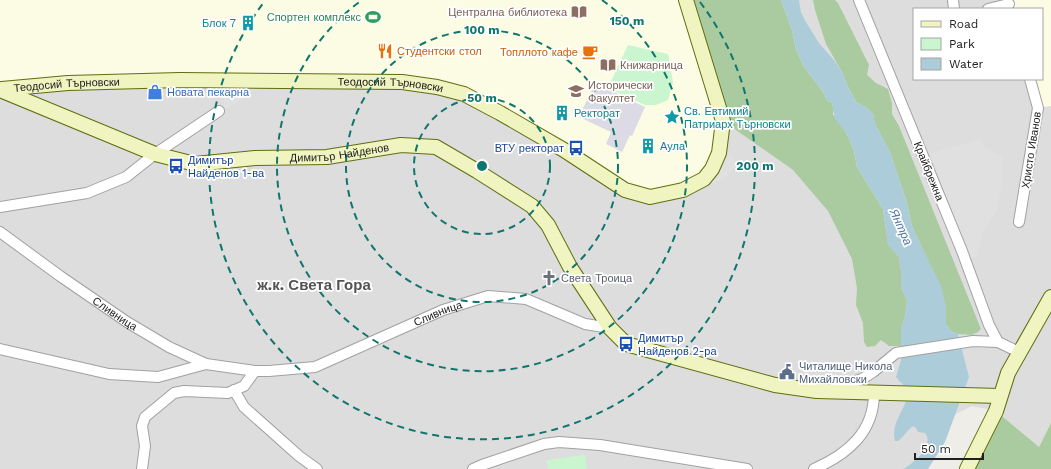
<svg xmlns="http://www.w3.org/2000/svg" width="1051" height="469" viewBox="0 0 1051 469" font-family="'Work Sans',sans-serif">
  <style>
    .residential { fill: #dedddd; fill-rule: evenodd }
    .education { fill: #fbfce3 }
    .forest { fill: #aacba0 }
    .park { fill: #c9f5cf }
    .parking { fill: #e0e0e0 }
    .plaza { fill: #dcdbe5 }
    .water { fill: #acccd9 }
    .lines { fill: none; stroke-linecap: round; stroke-linejoin: round }
    .street-casing { stroke: #a1a1a1; stroke-width: 12 }
    .secondary-casing { stroke: #5f6e0f; stroke-width: 16 }
    .street { stroke: #fff; stroke-width: 10 }
    .secondary { stroke: #eff4c1; stroke-width: 14 }
    .ring { fill: none; stroke: #0f766e; stroke-width: 2; stroke-dasharray: 7 5 }
    .labels { text-anchor: middle; stroke-width: 3.5; stroke-linejoin: round; paint-order: stroke }
    .education-label { font-size: 11px; fill: #785e54; stroke: #fff; text-anchor: start }
    .leisure-label { font-size: 11px; fill: #27864d; stroke: #fff; text-anchor: end }
    .culture-label { font-size: 11px; fill: #0d838f; stroke: #fff; text-anchor: start }
    .food-label { font-size: 11px; fill: #c56008; stroke: #fff; text-anchor: start }
    .street-label { font-size: 11px; fill: #202020; stroke: #fff }
    .shop-label { font-size: 11px; fill: #366cbe; stroke: #fff; text-anchor: start }
    .transit-label { font-size: 11px; fill: #164399; stroke: #fff; text-anchor: start }
    .worship-label { font-size: 11px; fill: #5b616d; stroke: #fff; text-anchor: start }
    .service-label { font-size: 11px; fill: #4e5e75; stroke: #fff; text-anchor: start }
    .water-label { font-size: 12px; font-style: italic; fill: #5175a0; stroke: #fff }
    .district-label { font-size: 15px; font-weight: bold; fill: #535353; stroke: #fff }
    .centre { fill: #0f766e; stroke: #fff; stroke-width: 2 }
    .ring-label { font-size: 12px; text-anchor: middle; font-weight: bold; fill: #0f766e; stroke: #fff; stroke-width: 3.5; stroke-linejoin: round; paint-order: stroke }
  </style>
  <rect width="100%" height="100%" fill="#efede7"/>
  <path class="residential" d="M799,0H1051V423L1039,447L996,411L972,406L954,415L929,441L916,460L903,469H0V89L401,82L723,121L793,170L946,268L834,60L819,43L806,22L801,12ZM914,9H1042V79H914Z"/>
  <path class="education" d="M0,0H686L723,121L704,179L650,197L464,94L401,82L0,89Z
    M1011,0H1051V106L1038,108L1030,79H1042V9H1011L1009,4Z"/>
  <path class="forest" d="M692,0H781L792,30L796,49L803,65L823,92L827,100L832,103L834,110L833,114L847,134L854,151L857,167L883,209L888,244L899,257L901,271V287L907,301L905,316L901,330V346H889L881,340L875,346L867,347L864,342L863,323L856,305L857,288L852,259L828,211L793,170L723,121Z
    M813,0H835L838,3L869,65L867,75L876,83L888,89L892,103V114L899,126L981,329L978,332L972,335L958,334L951,331L946,324V307L924,252L912,226L906,200L890,152L875,124L873,114L867,108L856,102L848,87L843,74L826,44L815,10Z
    M996,411L1039,447L1051,423V469H967Z"/>
  <path class="park" d="M628,45L668,54L673,82L668,100L656,105H645L608,88Z
    M585,455L587,469H548L547,460Z"/>
  <path class="parking" d="M281,73L225,110L221,79Z
    M980,139L985,148L1002,156L1003,180L996,213L983,231L977,256L971,259L930,154Z
    M725,150L732,154L736,162L734,169L723,180L708,186L704,179Z"/>
  <path class="plaza" d="M594,85L599,87H610L619,95L645,107L632,136L630,135L622,152L606,144L611,132L579,117Z"/>
  <path class="water" d="M781,0H799L801,12L806,22L819,43L834,60L843,74L848,87L856,102L867,108L873,114L875,124L890,152L906,200L912,226L941,286L946,307V324L951,331L958,334L969,377L945,442L928,469H903C914,463 935,445 925,433L918,432L916,428L913,426C907,430 904,437 898,441H895C889,420 912,405 906,389C904,385 899,381 896,377L901,360V330L905,316L907,301L901,287V271L899,257L888,245L883,209L857,167L854,151L847,134L835,119L832,103L827,100L823,92L803,65L796,49L792,30Z"/>
  <g class="lines">
    <defs>
      <g id="street">
        <path d="M859,0L962,251L989,325L998,342"/>
        <path d="M953,0L954,9"/>
        <path d="M988,9L1009,4"/>
        <path d="M0,207L87,193L126,177L155,154L219,111"/>
        <path d="M1019,222L1038,108L1030,79"/>
        <path id="s1" d="M0,232L60,276L127,322L169,347L206,364L255,371H269L315,367L443,310L488,296L526,299L585,324L610,328"/>
        <path d="M0,349L109,374L158,377L206,364"/>
        <path d="M835,388L862,379L873,372L896,353L973,341L998,342L1019,352"/>
        <path d="M234,390L244,407L299,456L317,469"/>
        <path d="M142,469L145,446L142,426L145,417L174,393L184,391L228,393L244,386L255,371"/>
        <path d="M473,469L482,465L544,444L559,442L600,445L747,469"/>
        <path d="M814,469C848,454 874,432 874,393"/>
      </g>
      <g id="secondary">
        <path id="s2" d="M2,89L68,83L180,80L402,82L437,87L464,94L500,113L564,150L625,190L650,197L683,190L704,179L712,169L719,153L723,121L686,0"/>
        <path id="s3" d="M0,90L155,154L195,164L255,158L327,157L401,145L436,147L477,171L532,206L548,225L570,267L610,328L626,344L775,385L817,391L1000,396"/>
        <path d="M967,469L996,411L1008,373L1051,297"/>
      </g>
    </defs>
    <use href="#street" class="street-casing"/>
    <use href="#secondary" class="secondary-casing"/>
    <use href="#street" class="street"/>
    <use href="#secondary" class="secondary"/>
  </g>
  <g class="ring">
    <circle cx="482" cy="166" r="68"/>
    <circle cx="482" cy="166" r="136"/>
    <path d="M602 0A205 205 0 1 1 362 0"/>
    <path d="M700 2A273 273 0 1 1 264 2"/>
  </g>
  <defs>
    <symbol id="library-bare" viewBox="-9 -9 18 18"><path d="M-6-4Q-3-5.5-.7-3.5V5Q-3 3-6 4ZM6-4Q3-5.5 .7-3.5V5Q3 3 6 4Z" fill="#8d6e63" stroke="#fff" stroke-width="2.5" paint-order="stroke"/></symbol>
    <symbol id="stadium-bare" viewBox="-9 -9 18 18"><path d="M0-5a6.5 5 0 1 0 0 10a6.5 5 0 1 0 0-10ZM-3.5-1.8h7v3.6h-7Z" fill="#2e9e5b" stroke="#fff" stroke-width="2.5" paint-order="stroke"/></symbol>
    <symbol id="building-bare" viewBox="-9 -9 18 18"><path d="M-4-6H4V6H1V3H-1V6H-4ZM-2.5-4.3h1.7v1.8h-1.7ZM.8-4.3h1.7v1.8H.8ZM-2.5-1h1.7V.8h-1.7ZM.8-1h1.7V.8H.8Z" fill="#0f9aa8" stroke="#fff" stroke-width="2.5" paint-order="stroke"/></symbol>
    <symbol id="restaurant-bare" viewBox="-9 -9 18 18"><path d="M-5-6h1v4h1v-4h1v4h1v-4h1v5L-1.5 .5V6h-2V.5L-5-1ZM5-6V6H3V1.5H1.5Q1.5-4 5-6Z" fill="#e8710a" stroke="#fff" stroke-width="2.5" paint-order="stroke"/></symbol>
    <symbol id="cafe-bare" viewBox="-9 -9 18 18"><path d="M-5.5-4.5H6V0H3Q3 3.5 0 3.5H-2.5Q-5.5 3.5-5.5 0ZM3-3.2v2h1.7v-2ZM-6 4.5H4V6H-6Z" fill="#e8710a" stroke="#fff" stroke-width="2.5" paint-order="stroke"/></symbol>
    <symbol id="university-bare" viewBox="-9 -9 18 18"><path d="M0-5L7-2L0 1L-7-2ZM-4 1L0 2.5L4 1V4Q0 6-4 4Z" fill="#8d6e63" stroke="#fff" stroke-width="2.5" paint-order="stroke"/></symbol>
    <symbol id="shop-bare" viewBox="-9 -9 18 18"><path d="M-5-2.5h2.3a2.7 3.5 0 0 1 5.4 0H5L5.5 6h-11ZM-1.5-2.5h3a1.5 2.3 0 0 0-3 0Z" fill="#3f7fe0" stroke="#fff" stroke-width="2.5" paint-order="stroke"/></symbol>
    <symbol id="sight-bare" viewBox="-9 -9 18 18"><path d="M0-6L1.8-2.2L6-1.7L2.9 1.2L3.7 5.4L0 3.3L-3.7 5.4L-2.9 1.2L-6-1.7L-1.8-2.2Z" fill="#0f9aa8" stroke="#fff" stroke-width="2.5" paint-order="stroke"/></symbol>
    <symbol id="bus-bare" viewBox="-9 -9 18 18"><path d="M-5-6H5V4H4V6H2V4H-2V6H-4V4H-5ZM-3.5-4V0h7V-4ZM-3.5 1.2v1.5H-2V1.2ZM2 1.2v1.5H3.5V1.2Z" fill="#1a4fb4" stroke="#fff" stroke-width="2.5" paint-order="stroke"/></symbol>
    <symbol id="church-bare" viewBox="-9 -9 18 18"><path d="M-1.2-6h2.4v3.5h3.3v2.4h-3.3V6h-2.4V-.1h-3.3v-2.4h3.3Z" fill="#6b7280" stroke="#fff" stroke-width="2.5" paint-order="stroke"/></symbol>
    <symbol id="civic-bare" viewBox="-9 -9 18 18"><path d="M-.6-6.5H3V-4.5H.6V-3L4-1V1h2V6H-6V1h2V-1L-.6-3ZM-1.2 2.5V6h2.4V2.5Z" fill="#5c6f8a" stroke="#fff" stroke-width="2.5" paint-order="stroke"/></symbol>
  </defs>
  <g fill-rule="evenodd">
    <use href="#library-bare" x="568" y="1" width="22" height="22"/>
    <use href="#stadium-bare" x="362" y="6" width="22" height="22"/>
    <use href="#building-bare" x="237" y="12" width="22" height="22"/>
    <use href="#restaurant-bare" x="374" y="40" width="22" height="22"/>
    <use href="#cafe-bare" x="579" y="41" width="22" height="22"/>
    <use href="#library-bare" x="597" y="54" width="22" height="22"/>
    <use href="#university-bare" x="565" y="80" width="22" height="22"/>
    <use href="#shop-bare" x="144" y="81" width="22" height="22"/>
    <use href="#building-bare" x="551" y="102" width="22" height="22"/>
    <use href="#sight-bare" x="661" y="106" width="22" height="22"/>
    <use href="#building-bare" x="637" y="135" width="22" height="22"/>
    <use href="#bus-bare" x="565" y="137" width="22" height="22"/>
    <use href="#bus-bare" x="165" y="155" width="22" height="22"/>
    <use href="#church-bare" x="538" y="267" width="22" height="22"/>
    <use href="#bus-bare" x="615" y="333" width="22" height="22"/>
    <use href="#civic-bare" x="776" y="361" width="22" height="22"/>
  </g>
  <g class="labels">
    <g class="education-label">
      <text x="567" y="16" text-anchor="end">Централна библиотека</text>
      <text x="620" y="69">Книжарница</text>
      <text x="588" y="89">Исторически<tspan x="588" dy="13">Факултет</tspan></text>
    </g>
    <g class="leisure-label">
      <text x="361" y="21">Спортен комплекс</text>
    </g>
    <g class="culture-label">
      <text x="236" y="27" text-anchor="end">Блок 7</text>
      <text x="684" y="115">Св. Евтимий<tspan x="684" dy="13">Патриарх Търновски</tspan></text>
      <text x="574" y="117">Ректорат</text>
      <text x="660" y="150">Аула</text>
    </g>
    <g class="food-label">
      <text x="397" y="55">Студентски стол</text>
      <text x="578" y="56" text-anchor="end">Топллото кафе</text>
    </g>
    <g class="street-label">
      <text dy="4" stroke="none"><textPath href="#s2" startOffset="65">Теодосий Търновски</textPath></text>
      <text dy="4" stroke="none"><textPath href="#s2" startOffset="389">Теодосий Търновски</textPath></text>
      <text transform="translate(1031 150) rotate(-81)" y="4">Христо Иванов</text>
      <text dy="4" stroke="none"><textPath href="#s3" startOffset="354">Димитър Найденов</textPath></text>
      <text transform="translate(929 171) rotate(68)" y="4">Крайбрежна</text>
      <text dy="4" stroke="none"><textPath href="#s1" startOffset="141">Сливница</textPath></text>
      <text dy="4" stroke="none"><textPath href="#s1" startOffset="489">Сливница</textPath></text>
    </g>
    <g class="shop-label">
      <text x="167" y="96">Новата пекарна</text>
    </g>
    <g class="transit-label">
      <text x="564" y="152" text-anchor="end">ВТУ ректорат</text>
      <text x="188" y="164">Димитър<tspan x="188" dy="13">Найденов 1-ва</tspan></text>
      <text x="638" y="342">Димитър<tspan x="638" dy="13">Найденов 2-ра</tspan></text>
    </g>
    <g class="worship-label">
      <text x="561" y="282">Света Троица</text>
    </g>
    <g class="service-label">
      <text x="799" y="370">Читалище Никола<tspan x="799" dy="13">Михайловски</tspan></text>
    </g>
    <g class="water-label">
      <text transform="translate(901 227) rotate(66)" y="4">Янтра</text>
    </g>
    <g class="district-label">
      <text x="314" y="290">ж.к. Света Гора</text>
    </g>
  </g>
  <circle cx="482" cy="166" r="6" class="centre"/>
  <g class="ring-label">
    <text x="627" y="25">150 m</text>
    <text x="482" y="34">100 m</text>
    <text x="482" y="102">50 m</text>
    <text x="755" y="170">200 m</text>
  </g>
  <rect x="913" y="8" width="130" height="72" fill="#ffffff" stroke="#a6a6a6"/>
  <rect x="921" y="21" width="20" height="6" fill="#eff4c1" stroke="#a6a6a6"/>
  <text x="949" y="28" font-size="12" fill="#202020">Road</text>
  <rect x="921" y="38" width="20" height="12" fill="#c9f5cf" stroke="#a6a6a6"/>
  <text x="949" y="48" font-size="12" fill="#202020">Park</text>
  <rect x="921" y="58" width="20" height="12" fill="#acccd9" stroke="#a6a6a6"/>
  <text x="949" y="68" font-size="12" fill="#202020">Water</text>
  <path d="M915 453v6h68v-6" fill="none" stroke="#202020" stroke-width="2"/>
  <text x="921" y="453" font-size="12" fill="#202020" stroke="#ffffff" stroke-width="3" paint-order="stroke">50 m</text>
</svg>
